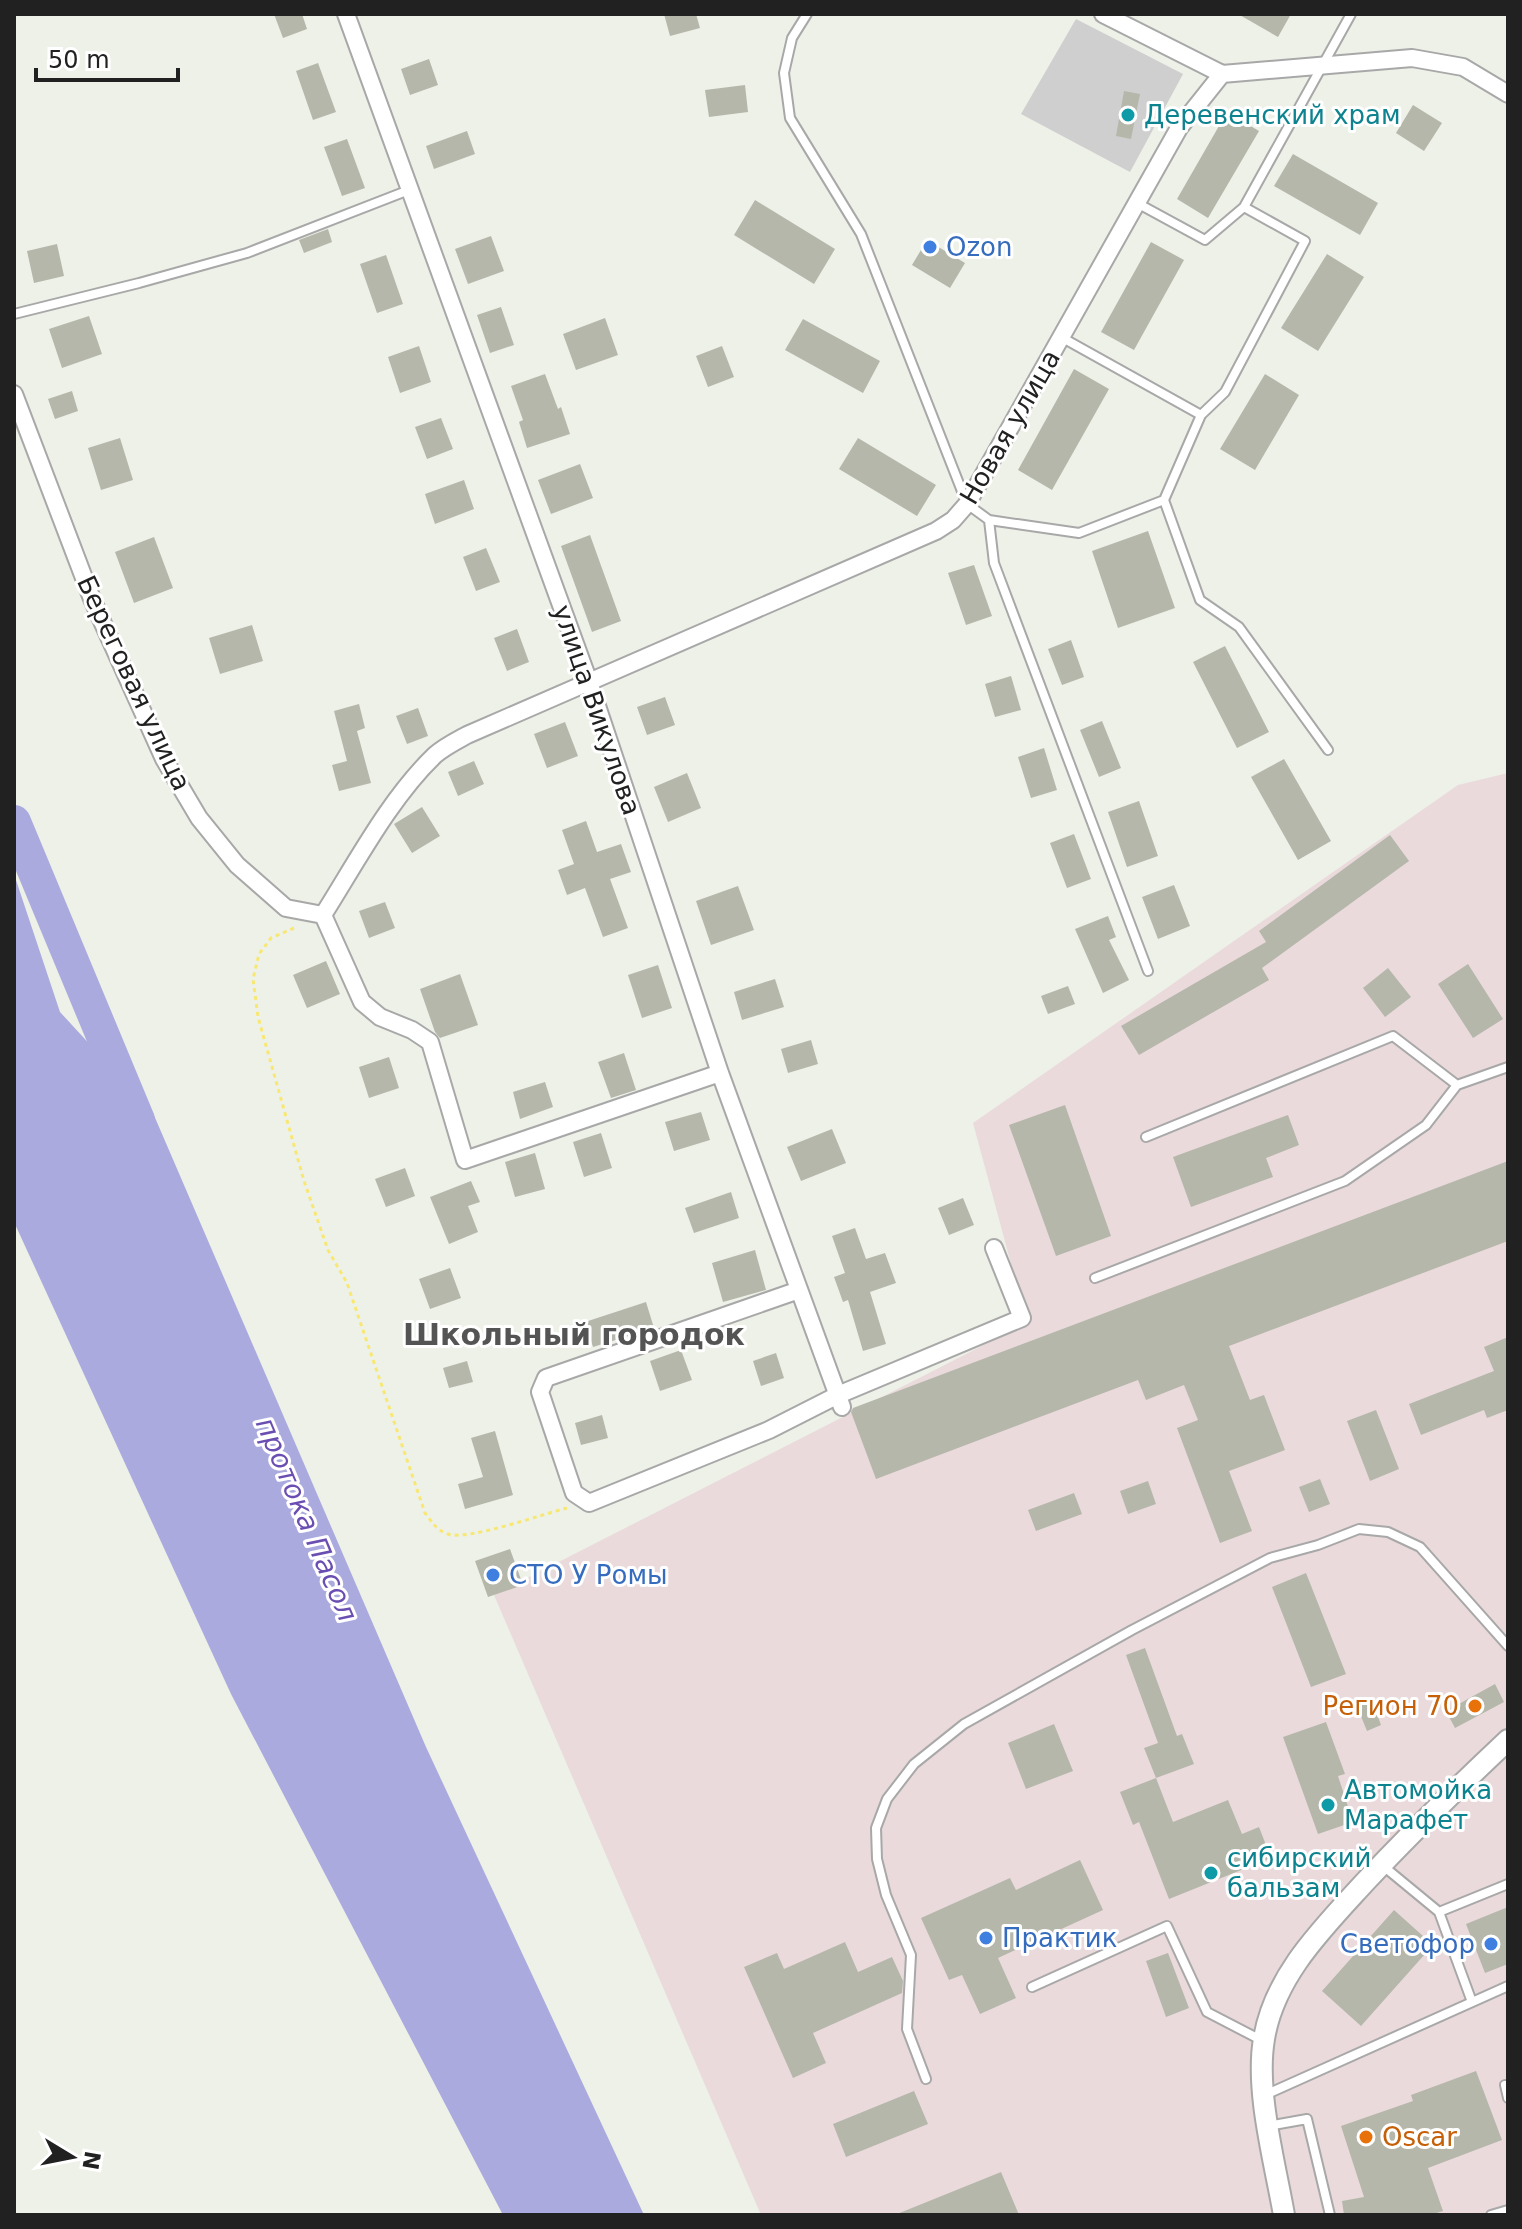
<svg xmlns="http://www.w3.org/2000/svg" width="1522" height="2229" viewBox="0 0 1522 2229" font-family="'DejaVu Sans',sans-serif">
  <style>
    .industrial { fill: #eadadb }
    .religious { fill: #cfcfcf }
    .water { fill: #aaaade }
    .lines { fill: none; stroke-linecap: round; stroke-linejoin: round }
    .river { stroke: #aaaade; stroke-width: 34 }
    .building { fill: #b5b7ab }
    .service-casing { stroke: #a8a8a8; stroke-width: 12 }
    .minor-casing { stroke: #a8a8a8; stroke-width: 20 }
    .tertiary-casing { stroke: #a8a8a8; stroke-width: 24 }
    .path { stroke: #f8e873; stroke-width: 3; stroke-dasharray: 4 4; stroke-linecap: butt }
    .service { stroke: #fff; stroke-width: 8 }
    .minor { stroke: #fff; stroke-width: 16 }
    .tertiary { stroke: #fff; stroke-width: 20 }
    .culture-dot { fill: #0f9aa8; stroke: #fff; stroke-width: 3 }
    .shop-dot { fill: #3f7fe0; stroke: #fff; stroke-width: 3 }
    .food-dot { fill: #e8710a; stroke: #fff; stroke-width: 3 }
    .labels { text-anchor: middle; stroke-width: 6; stroke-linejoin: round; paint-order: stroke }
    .culture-label { font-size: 26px; fill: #0d838f; stroke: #fff; text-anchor: start }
    .shop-label { font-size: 26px; fill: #366cbe; stroke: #fff; text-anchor: start }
    .street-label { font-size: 26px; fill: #212121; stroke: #fff }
    .food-label { font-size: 26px; fill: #c56008; stroke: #fff; text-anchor: end }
    .water-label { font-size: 28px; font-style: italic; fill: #6a4eb1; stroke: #fff }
    .quarter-label { font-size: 30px; font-weight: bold; fill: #545454; stroke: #fff }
  </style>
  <rect width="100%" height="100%" fill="#edf1e8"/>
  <path class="industrial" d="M1508,773V2215H761L494,1595L1027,1323L973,1123L1458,785Z"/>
  <path class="religious" d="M1076,19L1183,74L1130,172L1021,114Z"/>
  <path class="water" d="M14,874L60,1012L153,1113L426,1747L644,2215H503L231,1694L14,1222Z"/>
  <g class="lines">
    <path class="river" d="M14,822L138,1120"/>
  </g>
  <path class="building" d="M274,14H302L307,29L283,38Z
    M664,14H696L700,28L670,36Z
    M1238,14H1291L1278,37Z
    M429,59L438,85L410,95L401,69Z
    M318,63L336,112L313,120L296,71Z
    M745,85L748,112L709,117L705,90Z
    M1124,91L1140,94L1131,139L1116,136Z
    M1413,105L1442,123L1424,151L1396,133Z
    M1227,112L1259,131L1208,218L1177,199Z
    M467,131L475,154L434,169L426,146Z
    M347,139L365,188L342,196L324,147Z
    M1293,154L1378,203L1360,235L1274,186Z
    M755,200L835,249L814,284L734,235Z
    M328,229L332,242L304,253L299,240Z
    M491,236L504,271L468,284L455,249Z
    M927,240L965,263L950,288L912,265Z
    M1151,242L1184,260L1134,350L1101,332Z
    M57,244L64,276L34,283L27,251Z
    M1327,254L1364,277L1318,351L1281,328Z
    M386,255L403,304L377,313L360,264Z
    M501,307L514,345L490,353L477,315Z
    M89,316L102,354L62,368L49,329Z
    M605,318L618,355L576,370L563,334Z
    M803,319L880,361L863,393L785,350Z
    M419,346L431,382L400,393L388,357Z
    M722,346L734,377L708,387L696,356Z
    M1074,369L1109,389L1052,490L1018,470Z
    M545,374L558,409L561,407L570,434L527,448L519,422L523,420L511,386Z
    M1265,374L1299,395L1255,470L1220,449Z
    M72,391L78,411L55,419L48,399Z
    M441,418L453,449L427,459L415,427Z
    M120,438L133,480L101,490L88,448Z
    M858,438L936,485L917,516L839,469Z
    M580,464L593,498L551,514L538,480Z
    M464,480L474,509L435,524L425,494Z
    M1148,531L1175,608L1118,628L1092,551Z
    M590,535L621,621L592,632L561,546Z
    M154,537L173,588L134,603L115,552Z
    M486,548L500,582L476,591L463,557Z
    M974,565L992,616L966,625L948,573Z
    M252,625L263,661L220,674L209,638Z
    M517,629L529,662L507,671L494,638Z
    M1071,640L1084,677L1062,685L1048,649Z
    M1225,646L1269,732L1237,748L1193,662Z
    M1011,676L1021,710L995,717L985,684Z
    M665,697L675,725L647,735L637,707Z
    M359,704L365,728L357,731L371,783L339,791L332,765L347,761L334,711Z
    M418,708L428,736L407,744L396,716Z
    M1102,721L1121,768L1099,777L1080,730Z
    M565,722L578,756L547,768L534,734Z
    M1044,748L1057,790L1031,798L1018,757Z
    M1284,759L1331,841L1298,860L1251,777Z
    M474,761L484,784L458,796L448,772Z
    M687,773L701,808L668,822L654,787Z
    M1139,801L1158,856L1127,867L1108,812Z
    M422,807L440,836L412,853L394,824Z
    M586,821L597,852L621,844L631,872L610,879L628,928L603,937L585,888L567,895L558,870L574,864L562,830Z
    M1074,834L1091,879L1067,888L1050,843Z
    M1390,835L1409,861L1262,968L1269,980L1139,1055L1121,1026L1266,942L1259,931Z
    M1174,885L1190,926L1158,939L1142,897Z
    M738,886L754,930L711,945L696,901Z
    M385,902L395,928L369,938L359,911Z
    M1108,916L1116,937L1109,940L1129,980L1103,993L1075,929Z
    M326,961L340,994L307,1008L293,975Z
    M1468,964L1503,1019L1473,1038L1438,984Z
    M658,965L672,1008L642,1018L628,975Z
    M1388,968L1411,997L1385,1017L1363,988Z
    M460,974L478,1025L440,1038L435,1032L420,989Z
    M775,979L784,1007L742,1020L734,992Z
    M1068,986L1075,1004L1048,1014L1041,996Z
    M811,1040L818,1064L788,1073L781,1049Z
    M624,1053L636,1090L611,1098L598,1062Z
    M389,1057L399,1088L369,1098L359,1067Z
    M545,1082L553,1107L520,1119L513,1092Z
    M1065,1105L1111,1236L1056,1256L1009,1125Z
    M701,1112L710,1140L674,1151L665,1122Z
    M1288,1115L1299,1145L1266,1158L1273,1177L1191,1207L1173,1157Z
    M832,1129L846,1163L801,1181L787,1147Z
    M601,1133L612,1168L584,1177L573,1142Z
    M535,1153L545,1189L515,1197L505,1162Z
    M1508,1161V1241L1229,1346L1250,1400L1264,1395L1285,1450L1229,1471L1252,1531L1220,1543L1177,1428L1198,1420L1184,1385L1146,1400L1138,1380L876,1479L851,1412L853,1408Z
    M405,1168L415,1196L386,1207L375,1179Z
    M471,1181L480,1202L468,1206L478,1232L449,1244L430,1197Z
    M731,1192L739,1218L694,1233L685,1208Z
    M963,1198L974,1225L949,1235L938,1208Z
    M855,1228L866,1259L885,1253L896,1283L870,1292L886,1344L863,1351L848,1300L843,1302L834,1277L845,1273L832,1236Z
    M755,1250L766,1290L723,1302L712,1263Z
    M450,1268L461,1298L430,1309L419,1279Z
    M646,1302L654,1328L593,1347L585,1322Z
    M1508,1337V1410L1487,1418L1484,1410L1421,1435L1409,1404L1494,1371L1484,1347Z
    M681,1350L692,1380L660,1391L650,1361Z
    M776,1353L784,1378L761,1386L753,1361Z
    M467,1361L473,1382L449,1388L443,1368Z
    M1376,1410L1399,1469L1370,1481L1347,1421Z
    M602,1415L608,1438L581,1445L575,1423Z
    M495,1431L513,1495L465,1509L458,1484L483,1477L471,1438Z
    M1320,1479L1330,1504L1309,1512L1299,1487Z
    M1148,1481L1156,1504L1128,1514L1120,1491Z
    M1074,1493L1082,1514L1036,1531L1028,1510Z
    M510,1549L523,1585L488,1597L475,1561Z
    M1306,1573L1346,1674L1311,1687L1272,1587Z
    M1145,1648L1177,1736L1182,1734L1194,1764L1156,1778L1144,1748L1158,1743L1126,1655Z
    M1495,1684L1504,1702L1455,1728L1446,1711Z
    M1371,1698L1381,1725L1367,1731L1356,1704Z
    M1326,1722L1345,1774L1338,1776L1353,1822L1318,1834L1283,1737Z
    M1054,1724L1073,1771L1026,1789L1008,1743Z
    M1156,1778L1173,1822L1228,1800L1242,1834L1259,1827L1271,1858L1169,1899L1139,1822L1133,1825L1120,1792Z
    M1080,1860L1103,1910L998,1958L1016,1998L980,2014L962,1975L949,1980L921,1918L1010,1878L1016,1890Z
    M1508,1907V1964L1485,1973L1466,1924Z
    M1394,1910L1433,1945L1361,2026L1322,1991Z
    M845,1942L858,1972L892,1957L903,1981L902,1993L813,2033L826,2063L793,2078L744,1967L777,1953L784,1969Z
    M1168,1953L1189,2008L1166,2017L1146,1961Z
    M1476,2071L1502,2140L1428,2168L1443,2211L1430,2215H1344L1342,2201L1364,2197L1341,2126L1413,2101L1411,2095Z
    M914,2091L928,2124L846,2157L833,2124Z
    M1001,2172L1019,2215H897V2214Z"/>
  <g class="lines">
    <defs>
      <path id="service" d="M807,14L792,38L784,73L790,118L861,234L967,504L989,520L994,563L1148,971
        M1244,207L1351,14
        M14,314L139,283L247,253L409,190
        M1061,337L1201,415
        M1164,500L1200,600L1239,627L1328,750
        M989,520L1079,533L1164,500L1201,415L1225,392L1305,241L1244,207L1205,240L1137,203
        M1146,1137L1393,1036L1457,1085
        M1095,1278L1345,1181L1426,1125L1457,1085L1508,1067
        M1382,1865L1439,1912L1472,2002
        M1439,1912L1508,1884
        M1032,1987L1167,1926L1207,2012L1261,2040
        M926,2079L907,2029L911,1955L886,1895L877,1859L876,1828L887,1799L914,1764L964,1724L1132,1630L1270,1558L1318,1545L1359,1529L1388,1532L1420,1547L1508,1646
        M1505,2085L1508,2098
        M1265,2095L1508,1986
        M1268,2126L1307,2119L1330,2215
        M1491,2215L1508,2210"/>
      <path id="minor" d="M346,14L589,682L720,1073L842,1407
        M1103,14L1222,74L1412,58L1463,67L1508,94
        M14,394L92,599L164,759L199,818L237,865L286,908L323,915
        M720,1073L465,1160L430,1042L412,1030L380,1017L362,1002L323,915C356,863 390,798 435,755C444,747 456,741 467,735L936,531L953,520L967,504L1179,128L1222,74
        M799,1290L546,1378L540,1392L574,1493L589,1503L769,1430L838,1395L1022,1318L994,1248"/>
      <path id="tertiary" d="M1284,2215C1275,2163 1255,2091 1264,2039C1274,1976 1323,1928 1365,1882C1411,1833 1459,1786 1508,1740"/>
    </defs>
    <use href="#service" class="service-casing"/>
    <use href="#minor" class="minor-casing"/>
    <use href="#tertiary" class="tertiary-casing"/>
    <path class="path" d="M294,928L271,938L259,954L253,979L258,1017L304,1181L328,1250L347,1283L425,1513C432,1522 436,1530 448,1534C467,1541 543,1514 567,1508"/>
    <use href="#service" class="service"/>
    <use href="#minor" class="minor"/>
    <use href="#tertiary" class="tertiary"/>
  </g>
  <g class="culture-dot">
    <circle cx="1128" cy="115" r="8"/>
    <circle cx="1328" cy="1805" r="8"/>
    <circle cx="1211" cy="1873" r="8"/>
  </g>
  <g class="shop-dot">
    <circle cx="930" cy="247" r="8"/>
    <circle cx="493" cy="1575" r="8"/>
    <circle cx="986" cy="1938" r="8"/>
    <circle cx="1491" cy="1944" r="8"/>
  </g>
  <g class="food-dot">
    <circle cx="1475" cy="1706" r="8"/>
    <circle cx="1366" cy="2137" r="8"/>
  </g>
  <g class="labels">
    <g class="culture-label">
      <text x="1144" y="124">Деревенский храм</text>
      <text x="1344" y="1799">Автомойка<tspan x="1344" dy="30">Марафет</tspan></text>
      <text x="1227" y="1867">сибирский<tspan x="1227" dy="30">бальзам</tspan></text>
    </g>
    <g class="shop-label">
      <text x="946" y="256">Ozon</text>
      <text x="509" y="1584">СТО У Ромы</text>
      <text x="1002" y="1947">Практик</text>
      <text x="1475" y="1953" text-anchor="end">Светофор</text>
    </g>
    <g class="street-label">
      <text transform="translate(1010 427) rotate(-60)" y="9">Новая улица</text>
      <text transform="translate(134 683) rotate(65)" y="9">Береговая улица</text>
      <text transform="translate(597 710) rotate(71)" y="9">улица Викулова</text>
    </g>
    <g class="food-label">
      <text x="1459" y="1715">Регион 70</text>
      <text x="1382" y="2146" text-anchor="start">Oscar</text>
    </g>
    <g class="water-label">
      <text transform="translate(307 1519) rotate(67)" y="10">протока Пасол</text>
    </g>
    <g class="quarter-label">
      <text x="574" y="1345">Школьный городок</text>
    </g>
  </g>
  <rect width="1522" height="2229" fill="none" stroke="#212121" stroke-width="32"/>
  <g transform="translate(72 2157) rotate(100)" stroke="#ffffff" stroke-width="6" paint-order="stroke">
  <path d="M0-6L14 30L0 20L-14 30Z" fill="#212121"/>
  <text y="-12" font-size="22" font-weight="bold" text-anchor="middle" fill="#212121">N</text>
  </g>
  <path d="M36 68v12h142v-12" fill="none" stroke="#212121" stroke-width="4"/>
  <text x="48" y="68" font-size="24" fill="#212121" stroke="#ffffff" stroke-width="6" paint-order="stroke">50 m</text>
</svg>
